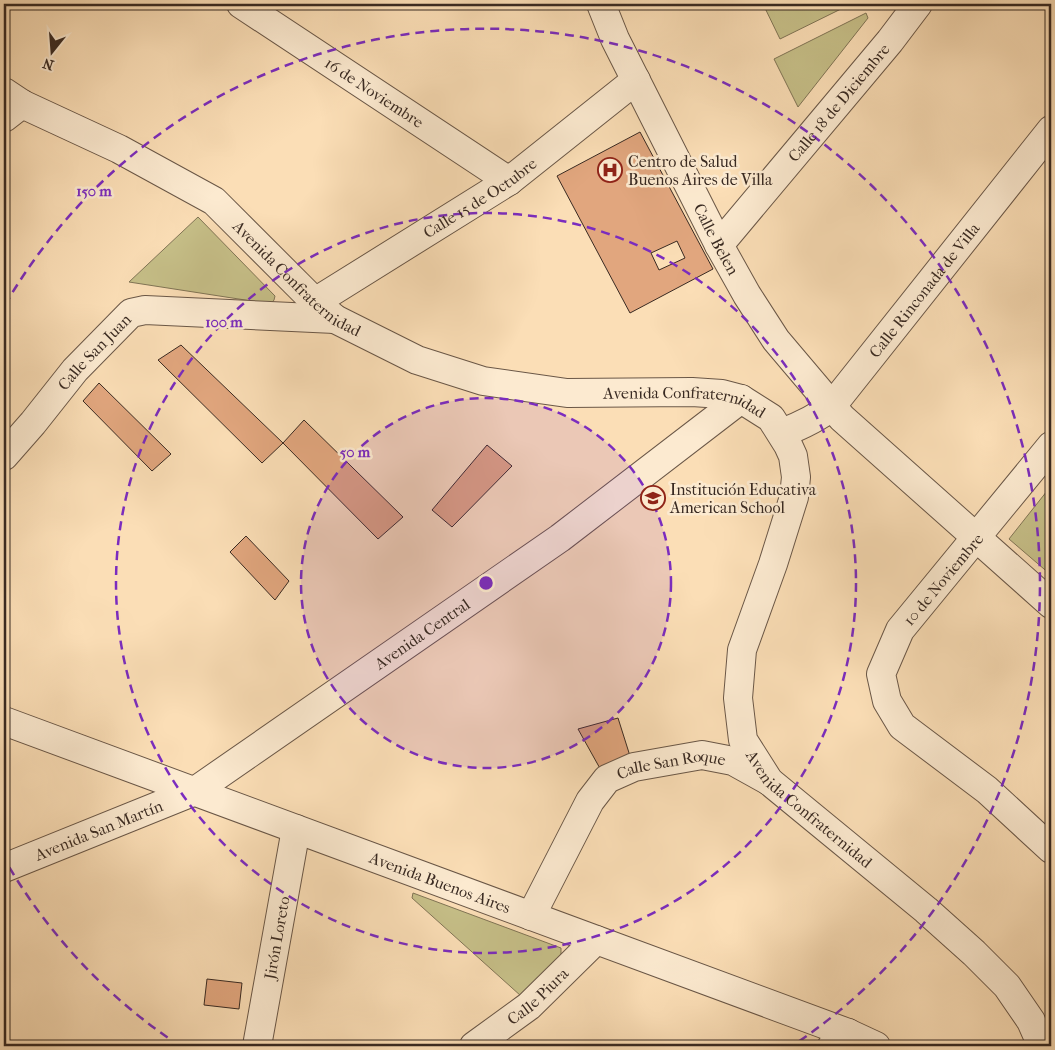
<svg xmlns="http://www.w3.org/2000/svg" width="1055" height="1050" viewBox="0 0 1055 1050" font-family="'IM FELL French Canon',serif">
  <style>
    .green { fill: #c6bf88; stroke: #807455 }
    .building { fill: #e1a67e; stroke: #392a22; fill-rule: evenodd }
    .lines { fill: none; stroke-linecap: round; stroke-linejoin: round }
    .minor-casing { stroke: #6a5747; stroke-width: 30 }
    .tertiary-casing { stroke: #6a5747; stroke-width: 30 }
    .minor { stroke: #fcead0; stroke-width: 28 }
    .tertiary { stroke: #fcead0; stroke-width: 28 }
    .ring { fill: none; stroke: #7b2cbf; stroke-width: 2.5; stroke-dasharray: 9 6 }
    .labels { text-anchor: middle; stroke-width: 5; stroke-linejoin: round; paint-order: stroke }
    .street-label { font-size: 16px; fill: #392a22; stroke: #fcead0 }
    .poi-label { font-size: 16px; fill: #392a22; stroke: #fcead0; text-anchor: start }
    .centre { fill: #7b2cbf; stroke: #fcead0; stroke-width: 2.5 }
    .ring-label { font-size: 15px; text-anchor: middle; font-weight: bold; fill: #7b2cbf; stroke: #fcead0; stroke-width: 5; stroke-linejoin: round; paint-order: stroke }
  </style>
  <rect width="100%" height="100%" fill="#fbdeb6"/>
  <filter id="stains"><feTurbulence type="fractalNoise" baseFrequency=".004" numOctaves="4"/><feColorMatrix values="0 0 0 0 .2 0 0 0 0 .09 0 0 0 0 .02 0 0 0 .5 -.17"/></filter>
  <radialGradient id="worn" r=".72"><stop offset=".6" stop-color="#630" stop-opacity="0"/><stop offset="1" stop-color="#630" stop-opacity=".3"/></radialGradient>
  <path class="green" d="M763,4H844L845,7L780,39Z
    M866,13L868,18L798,107L774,59Z
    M198,217L275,296L274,300L271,304L129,282Z
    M1051,486V575L1009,539Z
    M413,893L561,948V963L521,996L412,898Z"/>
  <path class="building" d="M640,132L713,269L630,313L557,176ZM677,241L685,258L659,270L651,253Z
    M181,345L283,443L262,463L158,360Z
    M99,383L171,454L152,471L83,401Z
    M304,420L403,517L378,539L283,443Z
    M487,445L512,466L452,527L432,510Z
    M246,536L289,581L275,600L230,552Z
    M618,718L630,756L602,772L578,729Z
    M207,979L242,983L239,1009L204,1005Z"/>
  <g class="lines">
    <defs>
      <g id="minor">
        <path id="s1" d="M241,4L509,181"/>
        <path id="s2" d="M601,4L615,39L719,245L747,295L776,340L842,418L1051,604"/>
        <path d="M4,118L22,104"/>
        <path id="s3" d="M719,245L890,41L918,4"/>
        <path id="s4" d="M315,302L509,181L636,80"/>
        <path id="s5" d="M782,433C800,426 816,419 831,407L1051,130"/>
        <path d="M1051,446L900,630L881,674L887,701L902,726L987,790L1051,849"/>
        <path id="s6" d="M4,456L33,423L75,370L131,313L145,310L335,319"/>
        <path id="s7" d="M4,868L195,791L560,538L741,399"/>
        <path id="s8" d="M531,916L590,801L607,779L634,767L702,755L733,761L769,781"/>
        <path id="s9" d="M257,1046L296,829"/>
        <path id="s10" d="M474,1046L529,1006L596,940"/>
        <path d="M832,1046L848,1033"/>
      </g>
      <g id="tertiary">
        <path id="s11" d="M4,92L22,104L119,149L214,201L315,302L335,319L417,360L483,381L567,393L692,392L722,394L741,399L771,418L788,445L793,456L796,477L794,497L773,564L742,650L738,698L743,740L769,781L926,910L974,953L1007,986L1031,1021L1042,1046"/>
        <path id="s12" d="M4,721L848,1033L876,1046"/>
      </g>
    </defs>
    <use href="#minor" class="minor-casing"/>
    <use href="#tertiary" class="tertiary-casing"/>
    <use href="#minor" class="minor"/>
    <use href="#tertiary" class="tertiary"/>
  </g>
  <circle cx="486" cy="583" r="185" fill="#7b2cbf" fill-opacity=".12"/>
  <g class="ring">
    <circle cx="486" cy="583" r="185"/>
    <circle cx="486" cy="583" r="370"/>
    <path d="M180 1046A555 555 0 0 1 5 860M5 305A555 555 0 1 1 792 1046"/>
  </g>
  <defs>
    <symbol id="hospital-ring" viewBox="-11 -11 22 22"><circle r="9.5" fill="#fcead0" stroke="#8f2418" stroke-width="1.5"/><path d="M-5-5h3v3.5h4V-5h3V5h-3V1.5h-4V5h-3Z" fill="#8f2418"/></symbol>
    <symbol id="school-ring" viewBox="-11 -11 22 22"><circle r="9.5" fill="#fcead0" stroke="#8f2418" stroke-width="1.5"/><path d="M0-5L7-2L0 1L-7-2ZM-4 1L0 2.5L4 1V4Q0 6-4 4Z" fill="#8f2418"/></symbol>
  </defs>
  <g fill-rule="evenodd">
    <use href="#hospital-ring" x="596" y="156" width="28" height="28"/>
    <use href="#school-ring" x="639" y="484" width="28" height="28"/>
  </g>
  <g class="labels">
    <g class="street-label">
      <text dy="6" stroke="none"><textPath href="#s1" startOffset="160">16 de Noviembre</textPath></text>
      <text dy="6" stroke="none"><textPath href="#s3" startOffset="186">Calle 18 de Diciembre</textPath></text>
      <text dy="6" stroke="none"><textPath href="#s4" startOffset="195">Calle 15 de Octubre</textPath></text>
      <text dy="6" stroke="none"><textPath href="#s2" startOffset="262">Calle Belen</textPath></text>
      <text dy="6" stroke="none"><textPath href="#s11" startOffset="351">Avenida Confraternidad</textPath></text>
      <text dy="6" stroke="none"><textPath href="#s5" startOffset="205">Calle Rinconada de Villa</textPath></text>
      <text dy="6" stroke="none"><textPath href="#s6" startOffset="138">Calle San Juan</textPath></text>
      <text dy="6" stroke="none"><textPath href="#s11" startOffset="771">Avenida Confraternidad</textPath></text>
      <text transform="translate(943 579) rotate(-50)" y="6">10 de Noviembre</text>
      <text dy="6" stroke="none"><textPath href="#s7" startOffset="482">Avenida Central</textPath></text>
      <text dy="6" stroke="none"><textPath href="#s8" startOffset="224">Calle San Roque</textPath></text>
      <text dy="6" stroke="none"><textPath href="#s11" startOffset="1296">Avenida Confraternidad</textPath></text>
      <text dy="6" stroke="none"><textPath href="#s7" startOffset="102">Avenida San Martín</textPath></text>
      <text dy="6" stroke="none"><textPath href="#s12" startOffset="465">Avenida Buenos Aires</textPath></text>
      <text dy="6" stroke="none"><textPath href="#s9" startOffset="110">Jirón Loreto</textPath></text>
      <text dy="6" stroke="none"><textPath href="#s10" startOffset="81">Calle Piura</textPath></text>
    </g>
    <g class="poi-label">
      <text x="628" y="167">Centro de Salud<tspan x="628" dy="18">Buenos Aires de Villa</tspan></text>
      <text x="670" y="495">Institución Educativa<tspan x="670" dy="18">American School</tspan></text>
    </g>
  </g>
  <circle cx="486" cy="583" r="8" class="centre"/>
  <g class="ring-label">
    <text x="94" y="196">150 m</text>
    <text x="224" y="327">100 m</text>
    <text x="355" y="457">50 m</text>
  </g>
  <rect width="1055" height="1050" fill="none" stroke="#fbdeb6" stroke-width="20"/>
  <rect x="5" y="5" width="1045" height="1040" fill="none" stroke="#392a22" stroke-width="2.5"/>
  <rect x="10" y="10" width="1035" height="1030" fill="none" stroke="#392a22"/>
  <g transform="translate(52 52) rotate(197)" stroke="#fcead0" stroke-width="4" paint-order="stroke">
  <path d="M0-4L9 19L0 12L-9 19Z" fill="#392a22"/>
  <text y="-8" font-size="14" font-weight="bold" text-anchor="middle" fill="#392a22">N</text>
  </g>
  <rect width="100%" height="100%" filter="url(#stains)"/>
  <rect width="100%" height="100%" fill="url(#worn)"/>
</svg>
